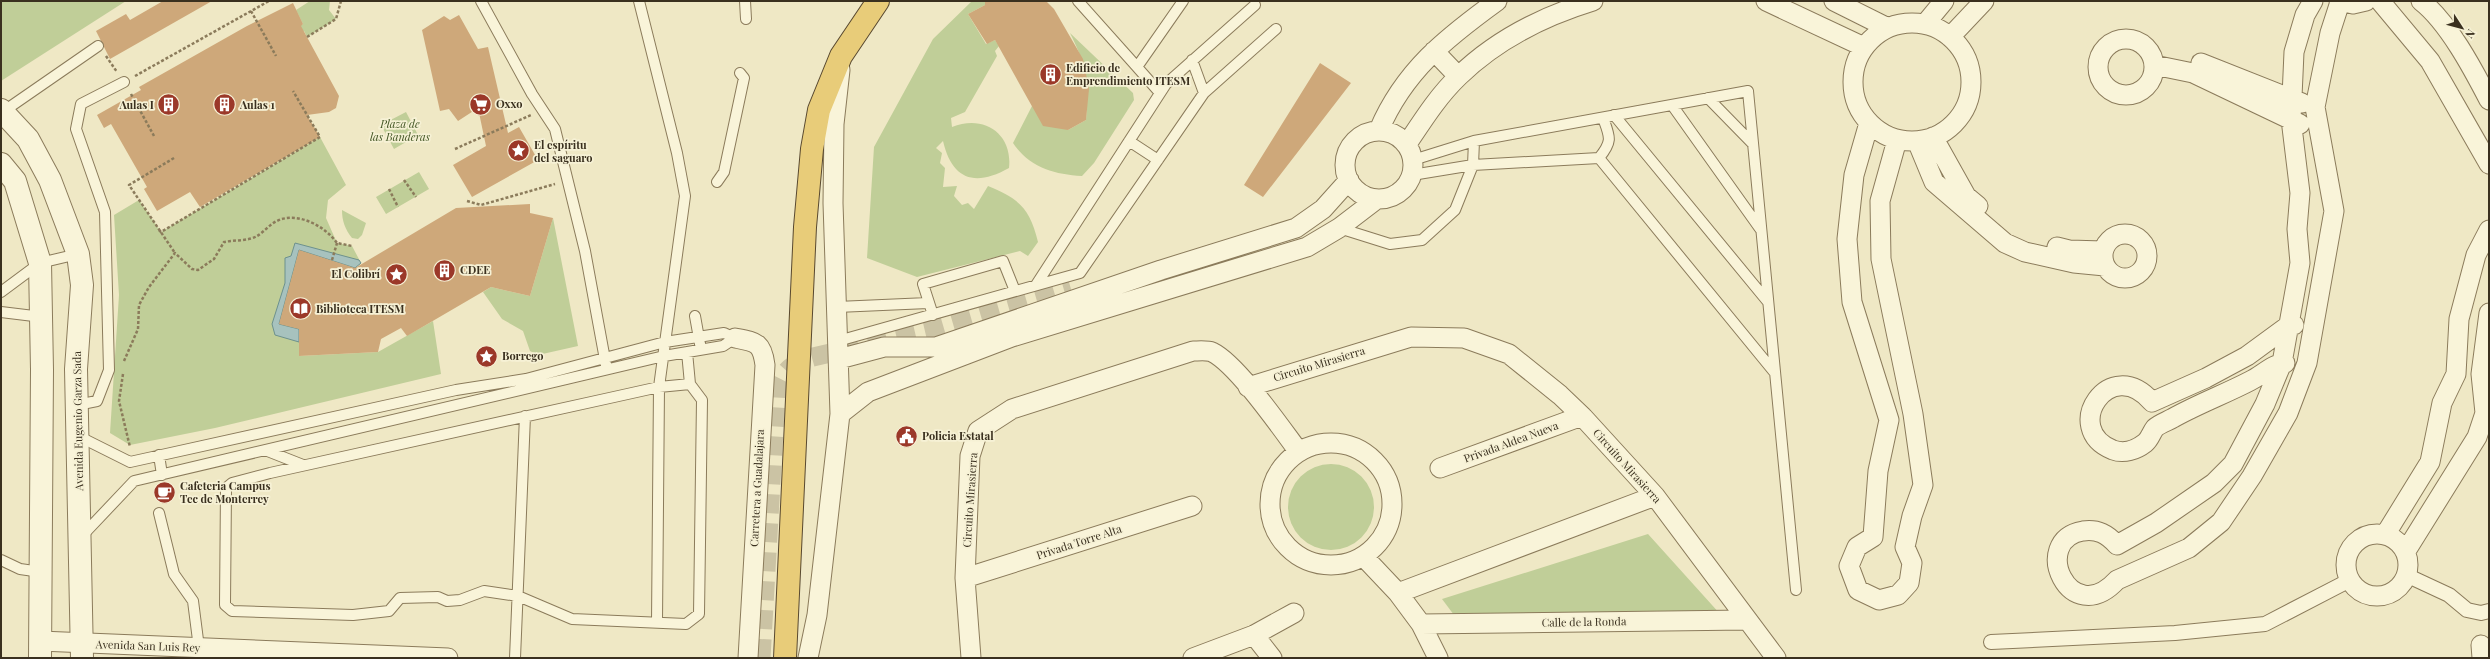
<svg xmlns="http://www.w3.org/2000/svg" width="2490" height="659" viewBox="0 0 2490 659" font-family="'Playfair Display',serif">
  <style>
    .green { fill: #c0ce98 }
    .water { fill: #a7c2be; stroke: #6d918d }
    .building { fill: #cea87a }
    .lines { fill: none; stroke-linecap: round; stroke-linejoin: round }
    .minor-tunnel { stroke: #cbc3a4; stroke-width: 19; stroke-dasharray: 19 10; stroke-linecap: butt }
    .service-casing { stroke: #8b7b5b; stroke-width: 12 }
    .pedestrian-casing { stroke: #8b7b5b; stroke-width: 16 }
    .minor-casing { stroke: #8b7b5b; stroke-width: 21 }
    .tertiary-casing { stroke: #8b7b5b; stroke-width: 24 }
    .trunk-casing { stroke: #58482f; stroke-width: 24 }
    .path { stroke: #8b7b5b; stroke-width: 2.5; stroke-dasharray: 3 2; stroke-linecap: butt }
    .service { stroke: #f9f4d9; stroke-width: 10 }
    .pedestrian { stroke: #f9f4d9; stroke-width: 14 }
    .minor { stroke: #f9f4d9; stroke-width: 19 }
    .tertiary { stroke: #f9f4d9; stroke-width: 22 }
    .trunk { stroke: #e8cc79; stroke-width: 22 }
    .labels { text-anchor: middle; stroke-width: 3.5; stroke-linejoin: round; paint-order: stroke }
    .poi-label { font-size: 11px; font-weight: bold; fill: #3a301f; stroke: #f6f1d5; text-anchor: start }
    .park-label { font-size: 11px; font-style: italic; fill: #445725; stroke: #f6f1d5 }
    .street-label { font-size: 11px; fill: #3a301f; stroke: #f6f1d5 }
  </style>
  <rect width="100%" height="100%" fill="#efe8c5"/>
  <path class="green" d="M1,1H126L1,81Z
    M310,1H330L329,10L336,19L307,37L304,31L293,30L303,24L296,10Z
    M972,1H985V5L968,14L986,44L995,40L999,46L995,51L997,56L965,112L951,118L952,127C983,114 1013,133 1009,168C975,187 952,180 943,141L936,148L942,153L940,163L945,168L943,187L957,186L954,196L962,205L968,203L974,209L988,186C1020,199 1030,209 1038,242L1028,256L1020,251L917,277L867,258L874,147L933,39Z
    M1070,33L1133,93L1134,100L1094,163L1082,176C1054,174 1030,168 1013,143L1032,106L1068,130L1086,120C1089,82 1087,67 1070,33Z
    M406,112L418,135L394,149L381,125Z
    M320,137L346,185L328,200L326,218L337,243L352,246L361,263L355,268L299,250L279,324L299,329V356L378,352L433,321L441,374L215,428L130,445L110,433L119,295L114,215L139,200L161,232Z
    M419,172L429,189L386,214L376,197Z
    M342,210L366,223L362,235L358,239L352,238C345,229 342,221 342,210Z
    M553,218L578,346L538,355L530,351L523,331L502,319L483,292L491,287L530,296Z
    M1288 507a43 43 0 1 1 86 0a43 43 0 1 1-86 0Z
    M1648,534L1721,615H1454L1442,599Z"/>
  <path class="water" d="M295,243L359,260L361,263L355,268L299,250L279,324L299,329V342L275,335L272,324L285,283V258L291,256Z"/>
  <path class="building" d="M163,1H212L110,59L96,31L126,14L130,20Z
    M985,1H1046L1054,9L1083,59L1089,89L1086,120L1068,130L1043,126L995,40L987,44L968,14L985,5Z
    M293,3L303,24L301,26L339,96L336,108L329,112L307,115L320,137L200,207L190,192L157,211L144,189L147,187L111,124L104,128L97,115L141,90L139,87L247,26Z
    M459,15L478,49L488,47L508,133L519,127L538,160L472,197L453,165L486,146L478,108L458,121L449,109L440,111L422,30L444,16L450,20Z
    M1320,63L1351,83L1263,197L1244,185Z
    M530,204V213L553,218L530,296L491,287L407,336L401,328L381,339L378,352L299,356V329L279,324L299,250L355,268L456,208Z"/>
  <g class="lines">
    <path class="minor-tunnel" d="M761,658L776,395C781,372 791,363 813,357L937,328L1071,289"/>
    <defs>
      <path id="service" d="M481,1L532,94L555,129L585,251L606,365
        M639,1L677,153L685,196L659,387L657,622
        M745,1L746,19
        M1078,1L1137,67
        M1192,60L1204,93
        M1160,93L1137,67L1183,1
        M1708,98L1753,144
        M1672,105L1761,230
        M4,111L98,46
        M1614,115L1768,302
        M1129,141L1158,160
        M1599,158L1775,373
        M1413,160L1474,141L1748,91L1796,590
        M1412,175L1473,165L1599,158C1613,141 1610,137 1603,118
        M717,182L724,172L744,78L740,73
        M1339,228L1390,244L1422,240L1455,210L1473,165L1474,141
        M1036,285L1166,84L1255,5
        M1,292L40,263L78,254
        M837,307L928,303
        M1,312L42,317
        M933,315L923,284L1003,261L1015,291
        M695,316L700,344
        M838,341L1080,273L1204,93L1276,29
        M687,352L690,384
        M690,384L702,400L699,614L686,624L572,619L518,596L484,591L460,600L447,601L438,597L400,598L389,611L353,615L232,611L225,605L226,488L232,483L270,473L614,397L659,387Z
        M77,405L97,401L109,370L105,212L76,129L81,104L124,82
        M78,436L130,462L456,390L526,379L665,342L724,333L735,338
        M265,450L303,465
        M159,455L162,475
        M159,513L174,574L193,601L199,648
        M81,537L134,481L664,356L723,346L735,338
        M1,560L20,569L41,572
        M515,658L525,416"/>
      <path id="pedestrian" d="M2406,575L2449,595L2467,610L2481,613L2489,611
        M1991,642L2175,633L2265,624L2350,580"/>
      <path id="minor" d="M1766,1L1864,47
        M1834,1L1888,28
        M2313,1L2305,15L2294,52L2291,119L2300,193L2297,229L2300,263L2282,363L2265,404L2233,464L2214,483L2156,523L2117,545C2107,534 2098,529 2083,531C2029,540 2070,631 2117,580L2189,548L2221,522L2252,476L2288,413L2307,363L2334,211L2315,107L2330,33L2340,2
        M2339,1L2353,4L2366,1
        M2380,1L2430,61L2489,164
        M2421,1C2448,22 2473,69 2489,100
        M1853 82a59 59 0 1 1 118 0a59 59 0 1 1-118 0Z
        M1925,24L1944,1
        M1950,37L1984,1
        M2098 67a28 28 0 1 1 56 0a28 28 0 1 1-56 0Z
        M1434,51L1458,76
        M2201,63L2302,103
        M2154,65L2193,73L2300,124
        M1869,123L1854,175L1847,239L1852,302L1889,420L1878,471L1873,537L1857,547L1849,566L1858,590L1879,600L1898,595L1909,583L1912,563L1905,547L1912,516L1923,485L1913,414L1881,259L1880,201L1897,140
        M1379,130C1404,71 1446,38 1497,1
        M1345 165a34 34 0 1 1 68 0a34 34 0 1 1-68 0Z
        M1933,137L1966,196L1978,206
        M1917,141L1934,182L2005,243L2025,252L2074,263L2105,266
        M1407,144C1423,120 1438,96 1459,76C1496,40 1544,16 1593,1
        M2103 256a22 22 0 1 1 44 0a22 22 0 1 1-44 0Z
        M2057,247L2069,250L2103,251
        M735,338C756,342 762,342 765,365L748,658
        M839,359L884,347H936L1161,270L1296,228L1323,209L1349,180
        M2285,363C2274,363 2261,376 2250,381C2225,394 2198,404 2173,418C2168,421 2159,424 2155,428C2151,433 2150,439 2145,443C2136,450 2124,454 2113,450C2060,429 2110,353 2152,402L2206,378L2247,356L2288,326L2294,325
        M1248,387L1411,337L1464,338L1509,354L1560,395L1582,416L1655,496L1776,658
        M840,414L868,392L1012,337L1307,247L1339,228L1377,199
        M1270 504a61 61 0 1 1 122 0a61 61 0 1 1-122 0Z
        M1440,468L1582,416
        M2346 565a31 31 0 1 1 62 0a31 31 0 1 1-62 0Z
        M2385,535L2430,462L2442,403L2456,374L2459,319L2476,255L2489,230
        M2406,551L2477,437L2485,413L2481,374L2489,313
        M1363,556L1398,593L1421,624L1438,658
        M965,578L1192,506
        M1398,593L1655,496
        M1421,624L1746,620
        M1254,635L1272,658
        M40,641L448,658
        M2481,645L2482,658
        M808,658L817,615L840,414L833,203L834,124L840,70
        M971,658L965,578L970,456L978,431L1012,409L1193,351C1198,351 1207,350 1212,352C1237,364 1281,428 1299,452
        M1193,658L1254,635L1294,613"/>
      <path id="tertiary" d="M1,110L28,139L50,180L78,254L82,285L76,369L82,658
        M1,164L15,181L40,263L42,370L40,658"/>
      <path id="trunk" d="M785,658L805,227L812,149L819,110L841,56L878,1"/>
    </defs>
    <use href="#service" class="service-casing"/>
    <use href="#pedestrian" class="pedestrian-casing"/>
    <use href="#minor" class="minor-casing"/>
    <use href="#tertiary" class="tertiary-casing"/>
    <use href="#trunk" class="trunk-casing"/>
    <path class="path" d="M251,11L276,56
      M307,37L336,19L341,1
      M106,56L117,72
      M135,76L269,1
      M131,94L154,136
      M455,149L531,115
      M174,158L129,185L175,253
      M404,180L416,197
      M389,189L398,207
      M467,201L481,205L555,184
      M159,230L161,232L320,137L293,91
      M332,260L337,243
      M124,361L138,329L139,305L149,287L175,253L192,269L198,270L214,259L224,242C234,240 249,241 257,236C264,232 270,224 277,221C297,211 325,226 337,243L352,246
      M123,374L119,401L130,447"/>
    <use href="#service" class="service"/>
    <use href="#pedestrian" class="pedestrian"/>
    <use href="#minor" class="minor"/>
    <use href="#tertiary" class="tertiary"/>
    <use href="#trunk" class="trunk"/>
  </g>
  <defs>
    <symbol id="building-disc" viewBox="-11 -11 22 22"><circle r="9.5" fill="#9b3829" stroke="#f6f1d5"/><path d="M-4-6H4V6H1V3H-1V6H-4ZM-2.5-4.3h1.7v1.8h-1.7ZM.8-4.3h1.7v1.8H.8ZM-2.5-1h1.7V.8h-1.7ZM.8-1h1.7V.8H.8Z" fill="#fff"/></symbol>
    <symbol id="supermarket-disc" viewBox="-11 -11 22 22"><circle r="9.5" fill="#9b3829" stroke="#f6f1d5"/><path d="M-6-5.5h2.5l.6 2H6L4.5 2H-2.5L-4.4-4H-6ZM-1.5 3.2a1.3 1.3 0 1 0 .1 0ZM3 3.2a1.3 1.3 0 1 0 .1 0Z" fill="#fff"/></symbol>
    <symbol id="sight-disc" viewBox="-11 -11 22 22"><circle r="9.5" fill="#9b3829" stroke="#f6f1d5"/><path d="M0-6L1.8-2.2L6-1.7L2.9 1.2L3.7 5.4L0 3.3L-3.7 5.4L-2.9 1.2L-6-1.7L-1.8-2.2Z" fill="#fff"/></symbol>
    <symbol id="library-disc" viewBox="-11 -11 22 22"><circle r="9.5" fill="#9b3829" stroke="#f6f1d5"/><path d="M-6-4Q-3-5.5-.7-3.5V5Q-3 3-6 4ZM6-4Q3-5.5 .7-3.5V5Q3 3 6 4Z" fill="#fff"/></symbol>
    <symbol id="civic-disc" viewBox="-11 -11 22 22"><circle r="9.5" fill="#9b3829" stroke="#f6f1d5"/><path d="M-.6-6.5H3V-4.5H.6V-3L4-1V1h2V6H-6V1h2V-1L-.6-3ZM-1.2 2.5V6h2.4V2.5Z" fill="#fff"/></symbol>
    <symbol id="cafe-disc" viewBox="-11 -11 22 22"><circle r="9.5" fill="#9b3829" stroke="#f6f1d5"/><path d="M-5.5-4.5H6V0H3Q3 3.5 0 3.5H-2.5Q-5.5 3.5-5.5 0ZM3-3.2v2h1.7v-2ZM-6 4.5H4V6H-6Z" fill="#fff"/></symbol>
  </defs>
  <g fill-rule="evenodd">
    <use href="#building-disc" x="1038" y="62" width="25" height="25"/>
    <use href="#supermarket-disc" x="468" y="92" width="25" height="25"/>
    <use href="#building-disc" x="156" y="92" width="25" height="25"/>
    <use href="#building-disc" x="212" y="92" width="25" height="25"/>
    <use href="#sight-disc" x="506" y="138" width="25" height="25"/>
    <use href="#building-disc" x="432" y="258" width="25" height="25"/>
    <use href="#sight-disc" x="384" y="262" width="25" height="25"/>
    <use href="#library-disc" x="288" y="296" width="25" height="25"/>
    <use href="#sight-disc" x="474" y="344" width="25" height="25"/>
    <use href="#civic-disc" x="894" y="424" width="25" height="25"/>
    <use href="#cafe-disc" x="152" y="480" width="25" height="25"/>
  </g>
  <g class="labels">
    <g class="poi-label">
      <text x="1066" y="72">Edificio de<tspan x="1066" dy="13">Emprendimiento ITESM</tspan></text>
      <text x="496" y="108">Oxxo</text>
      <text x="154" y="109" text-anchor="end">Aulas I</text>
      <text x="240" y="109">Aulas 1</text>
      <text x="534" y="149">El espíritu<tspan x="534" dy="13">del saguaro</tspan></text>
      <text x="460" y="274">CDEE</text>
      <text x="380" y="278" text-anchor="end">El Colibrí</text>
      <text x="316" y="313">Biblioteca ITESM</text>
      <text x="502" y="360">Borrego</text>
      <text x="922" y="440">Policia Estatal</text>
      <text x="180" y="490">Cafeteria Campus<tspan x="180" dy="13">Tec de Monterrey</tspan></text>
    </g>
    <g class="park-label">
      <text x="400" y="128">Plaza de<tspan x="400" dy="13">las Banderas</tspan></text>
    </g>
    <g class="street-label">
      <text transform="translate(1319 364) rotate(-17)" y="4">Circuito Mirasierra</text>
      <text transform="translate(78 421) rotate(-91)" y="4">Avenida Eugenio Garza Sada</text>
      <text transform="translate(1511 442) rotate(-20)" y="4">Privada Aldea Nueva</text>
      <text transform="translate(1627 466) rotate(48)" y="4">Circuito Mirasierra</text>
      <text transform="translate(757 488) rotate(-87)" y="4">Carretera a Guadalajara</text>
      <text transform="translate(970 500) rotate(-86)" y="4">Circuito Mirasierra</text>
      <text transform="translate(1079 542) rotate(-18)" y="4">Privada Torre Alta</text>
      <text transform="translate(1584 622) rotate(-1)" y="4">Calle de la Ronda</text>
      <text transform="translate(148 646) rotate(2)" y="4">Avenida San Luis Rey</text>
    </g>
  </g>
  <rect width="2490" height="659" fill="none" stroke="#3a301f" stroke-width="4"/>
  <g transform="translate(2462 28) rotate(126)" stroke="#f6f1d5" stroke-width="3" paint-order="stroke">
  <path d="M0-3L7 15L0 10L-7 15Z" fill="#3a301f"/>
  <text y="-6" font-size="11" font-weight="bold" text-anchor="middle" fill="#3a301f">N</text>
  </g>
</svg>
